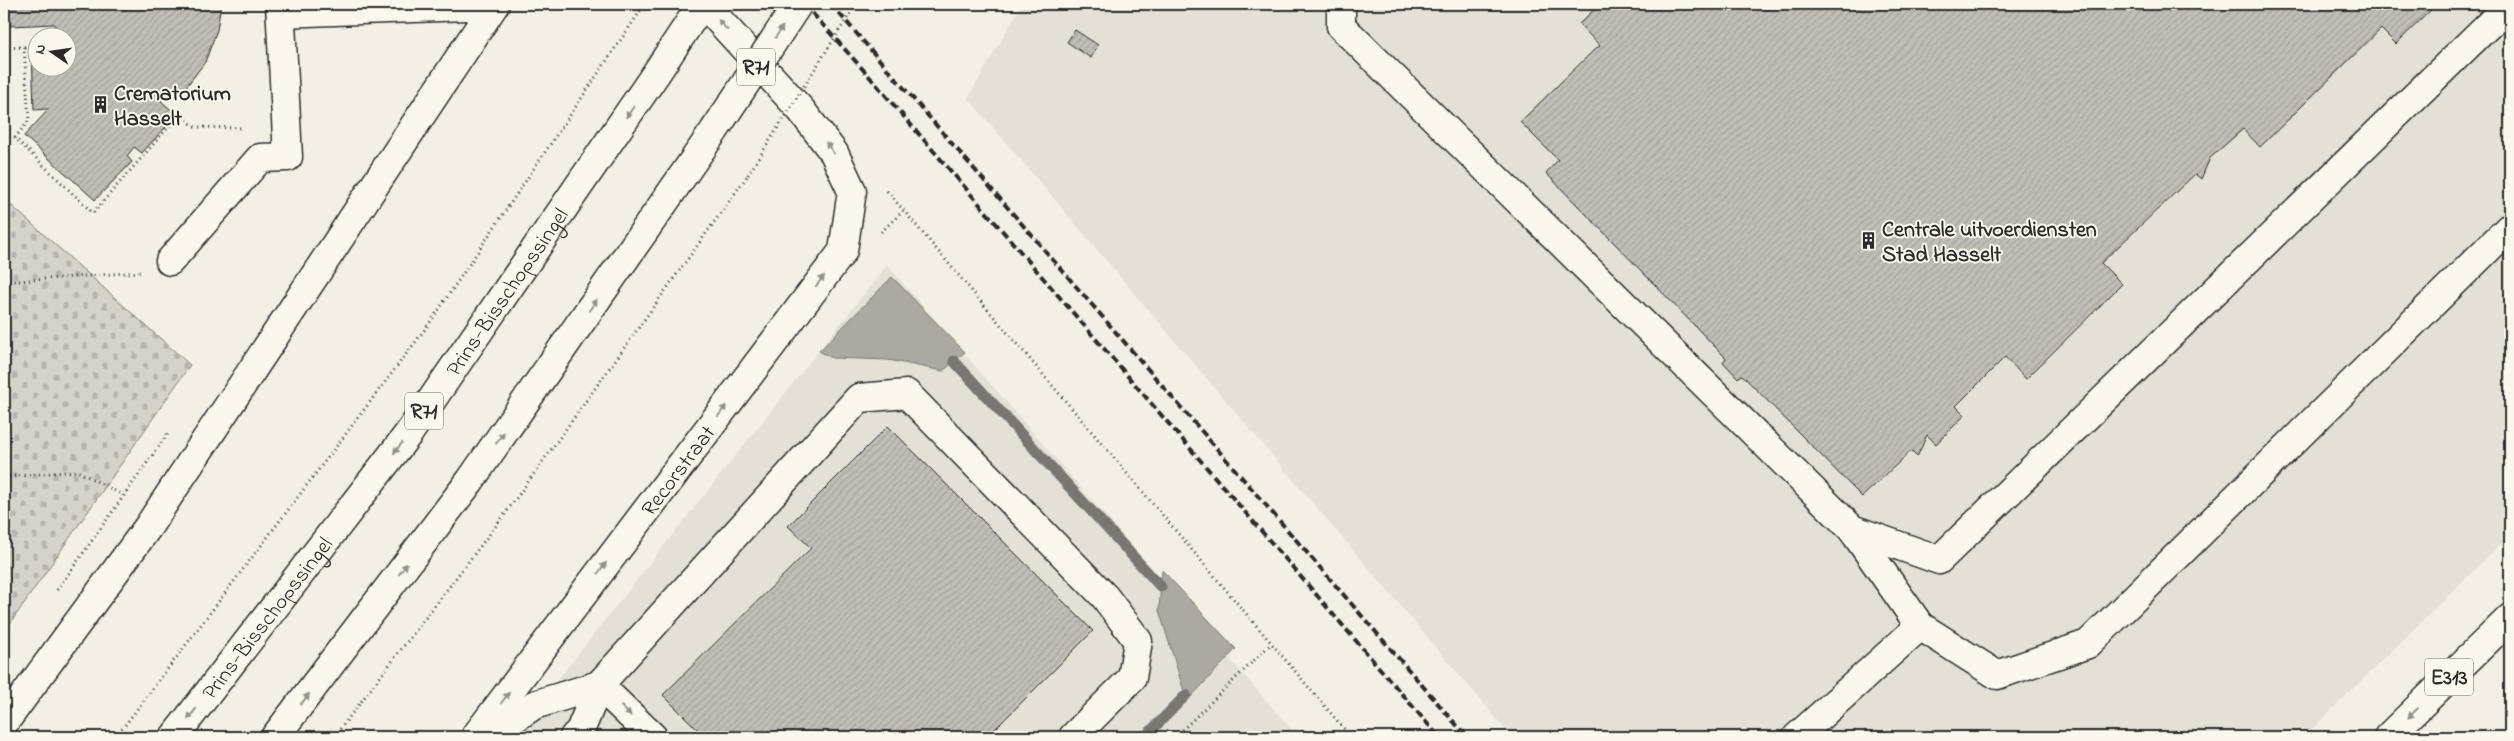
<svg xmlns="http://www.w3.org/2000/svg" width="2514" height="741" viewBox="0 0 2514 741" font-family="'Indie Flower',sans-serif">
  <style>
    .built { fill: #e4e0d6 }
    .cemetery { fill: url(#cemetery-stones); stroke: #807e7a }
    .water { fill: #aca9a2; stroke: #787772 }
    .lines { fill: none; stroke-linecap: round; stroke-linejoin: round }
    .stream { stroke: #787772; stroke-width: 11 }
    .building { fill: url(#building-hatch); stroke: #2b2b2b }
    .minor-casing { stroke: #2b2b2b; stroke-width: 31 }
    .highway-casing { stroke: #2b2b2b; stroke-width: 31 }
    .path { stroke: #2b2b2b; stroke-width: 3; stroke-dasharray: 1 4; stroke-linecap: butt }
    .minor { stroke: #fbf7ec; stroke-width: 28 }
    .highway { stroke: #fbf7ec; stroke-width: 28 }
    .rail { stroke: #2b2b2b; stroke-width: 4; stroke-dasharray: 8 4; stroke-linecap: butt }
    .highway-bridge-casing { stroke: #2b2b2b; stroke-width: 31; stroke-linecap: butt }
    .path-bridge { stroke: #2b2b2b; stroke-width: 3; stroke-dasharray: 1 4; stroke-linecap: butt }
    .highway-bridge { stroke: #fbf7ec; stroke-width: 28 }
    .oneway { fill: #93918c }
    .labels { text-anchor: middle; stroke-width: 4; stroke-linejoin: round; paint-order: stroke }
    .shield { fill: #fbf7ec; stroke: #696865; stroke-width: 1 }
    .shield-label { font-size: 21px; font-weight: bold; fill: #2b2b2b }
    .poi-label { font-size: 22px; font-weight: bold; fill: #2b2b2b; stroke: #fbf7ec; text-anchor: start }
    .street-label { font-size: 22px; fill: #2b2b2b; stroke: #fbf7ec }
  </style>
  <defs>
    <pattern id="cemetery-stones" width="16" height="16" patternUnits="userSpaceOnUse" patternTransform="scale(1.25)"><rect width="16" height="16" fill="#d5d2c9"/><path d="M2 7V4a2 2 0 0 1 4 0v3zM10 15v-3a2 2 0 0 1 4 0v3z" fill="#b7b4ad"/></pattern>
    <pattern id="building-hatch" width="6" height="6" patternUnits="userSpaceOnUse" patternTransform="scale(1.25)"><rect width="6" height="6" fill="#c0beb6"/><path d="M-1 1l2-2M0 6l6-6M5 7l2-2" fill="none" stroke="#a5a39d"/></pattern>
  </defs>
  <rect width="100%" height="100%" fill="#f3efe4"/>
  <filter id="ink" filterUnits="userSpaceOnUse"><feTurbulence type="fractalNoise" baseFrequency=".02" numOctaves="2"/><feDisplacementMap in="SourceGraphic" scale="10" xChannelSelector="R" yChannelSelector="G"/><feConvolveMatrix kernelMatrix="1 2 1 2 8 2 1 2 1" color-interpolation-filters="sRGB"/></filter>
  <g filter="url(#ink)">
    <path class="built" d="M1022,4H2510V535L2304,737H1512L968,98Z
      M887,265L1298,737H512Z"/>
    <path class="cemetery" d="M4,199L190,365L4,632Z"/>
    <path class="water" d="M892,277L965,352L943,371L888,360L832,358L819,351Z
      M1162,570L1236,649L1187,701L1159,610Z"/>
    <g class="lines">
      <path class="stream" d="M954,361L1161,587
        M1145,737L1186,695"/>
    </g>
    <path class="building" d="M9,4H221L217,30L205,62L180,95L171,88L161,101L177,115L142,153L134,147L127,156L132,162L95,200L24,136L49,109L34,110L32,50H38V68H68V38H55V24L10,26Z
      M1600,4H2433L2435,6L2396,44L2381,29L2260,147L2243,129L2210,158L2201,179L2195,174L2101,263L2122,284L2026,379L2005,357L1956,406L1965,415L1936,444L1927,435L1917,457L1911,451L1862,497L1742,375L1738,378L1723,362L1726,358L1546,173L1558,160L1520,122L1594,50L1600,46L1579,24Z
      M1075,30L1098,45L1091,58L1067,42Z
      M888,426L1093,631L987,737H705L663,695L811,548L788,526Z"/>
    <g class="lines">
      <defs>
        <g id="minor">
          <path d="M1341,4V26L1852,529L1939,560L2510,4"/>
          <path d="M281,13L494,5"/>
          <path d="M170,261L260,158L288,157L280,4"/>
          <path d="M1852,529L1920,626L1997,675L2088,644L2510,227"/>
          <path d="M599,685L653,737"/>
          <path d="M4,723L148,527L495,4"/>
          <path id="s1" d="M475,737L843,251L852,191L834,153L801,110L704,4"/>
          <path d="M487,737L534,705L599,685"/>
          <path d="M574,737L580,731L599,685L859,398L907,394L1105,597L1138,641L1132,678L1073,737"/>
          <path d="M1797,737L1920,626"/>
        </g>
        <g id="highway">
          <path id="s2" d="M174,737L409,433L657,72L702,4"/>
          <path d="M275,737L470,481L714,131"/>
          <path d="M2388,737L2510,618"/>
        </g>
      </defs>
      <use href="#minor" class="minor-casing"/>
      <use href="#highway" class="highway-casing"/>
      <path class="path" d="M24,47L38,43
        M4,48L24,47L29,120L15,138L93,213L180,114L195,127L243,128
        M887,191L1351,737
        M881,232L903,211
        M4,282L140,272
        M4,477L77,471L123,495
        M4,506L8,537L4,561
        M57,590L169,432
        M116,737L429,324L645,4
        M334,737L505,514L748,175
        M1175,737L1271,644"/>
      <use href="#minor" class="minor"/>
      <use href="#highway" class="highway"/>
      <path class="rail" d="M804,4L868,75L1439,737
        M831,4L1467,737"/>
      <defs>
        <path id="highway-bridge" d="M714,131L798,4"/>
      </defs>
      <use href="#highway-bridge" class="highway-bridge-casing"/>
      <path class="path-bridge" d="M748,175L856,4"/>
      <use href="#highway-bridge" class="highway-bridge"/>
    </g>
    <defs><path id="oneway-solid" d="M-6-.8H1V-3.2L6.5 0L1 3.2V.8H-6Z" transform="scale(1.25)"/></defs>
    <g class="oneway">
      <use href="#oneway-solid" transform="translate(723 25) rotate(-132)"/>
      <use href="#oneway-solid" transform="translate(779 32) rotate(-57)"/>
      <use href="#oneway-solid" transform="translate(630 112) rotate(124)"/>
      <use href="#oneway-solid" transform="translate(830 148) rotate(-126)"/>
      <use href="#oneway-solid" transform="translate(820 281) rotate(-53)"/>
      <use href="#oneway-solid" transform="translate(593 305) rotate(-55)"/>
      <use href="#oneway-solid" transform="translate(722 411) rotate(-53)"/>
      <use href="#oneway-solid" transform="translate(500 438) rotate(-55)"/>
      <use href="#oneway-solid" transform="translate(398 448) rotate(128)"/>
      <use href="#oneway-solid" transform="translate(602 568) rotate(-53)"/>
      <use href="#oneway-solid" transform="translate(403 569) rotate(-53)"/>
      <use href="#oneway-solid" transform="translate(505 698) rotate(-53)"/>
      <use href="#oneway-solid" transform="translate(305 699) rotate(-52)"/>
      <use href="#oneway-solid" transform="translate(626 711) rotate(44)"/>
      <use href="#oneway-solid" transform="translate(2413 713) rotate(136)"/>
      <use href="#oneway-solid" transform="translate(192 714) rotate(128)"/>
    </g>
  </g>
  <defs>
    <symbol id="building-bare" viewBox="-9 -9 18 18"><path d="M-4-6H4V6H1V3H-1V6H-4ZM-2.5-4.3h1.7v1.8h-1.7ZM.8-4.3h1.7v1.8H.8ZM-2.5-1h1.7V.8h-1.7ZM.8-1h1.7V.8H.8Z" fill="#2b2b2b" stroke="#fbf7ec" stroke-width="2.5" paint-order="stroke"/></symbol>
  </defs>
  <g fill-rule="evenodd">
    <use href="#building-bare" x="88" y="92" width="25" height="25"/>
    <use href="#building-bare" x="1856" y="228" width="25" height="25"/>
  </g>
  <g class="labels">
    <g class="shield">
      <rect x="737" y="48.5" width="38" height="37" rx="4"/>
      <rect x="405" y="392.5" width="38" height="37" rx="4"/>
      <rect x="2425" y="658.5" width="48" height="37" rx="4"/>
    </g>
    <g class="shield-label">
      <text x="756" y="74">R71</text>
      <text x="424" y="418">R71</text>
      <text x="2449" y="684">E313</text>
    </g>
    <g class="poi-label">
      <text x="114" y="100">Crematorium<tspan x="114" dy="25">Hasselt</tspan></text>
      <text x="1882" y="236">Centrale uitvoerdiensten<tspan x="1882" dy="25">Stad Hasselt</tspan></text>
    </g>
    <g class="street-label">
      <text dy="8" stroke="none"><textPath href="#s2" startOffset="556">Prins-Bisschopssingel</textPath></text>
      <text dy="8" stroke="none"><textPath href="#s1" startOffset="335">Recorstraat</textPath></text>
      <text dy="8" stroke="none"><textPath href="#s2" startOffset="151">Prins-Bisschopssingel</textPath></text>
    </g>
  </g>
  <rect width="2514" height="741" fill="none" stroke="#fbf7ec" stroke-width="20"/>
  <rect x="10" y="10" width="2494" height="721" fill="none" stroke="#2b2b2b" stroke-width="2" filter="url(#ink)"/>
  <g transform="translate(52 52) rotate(283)"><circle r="24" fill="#fbf7ec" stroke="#a8a59f"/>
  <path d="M0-4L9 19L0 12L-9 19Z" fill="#2b2b2b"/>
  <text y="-8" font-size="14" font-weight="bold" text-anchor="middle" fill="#2b2b2b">N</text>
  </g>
</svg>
